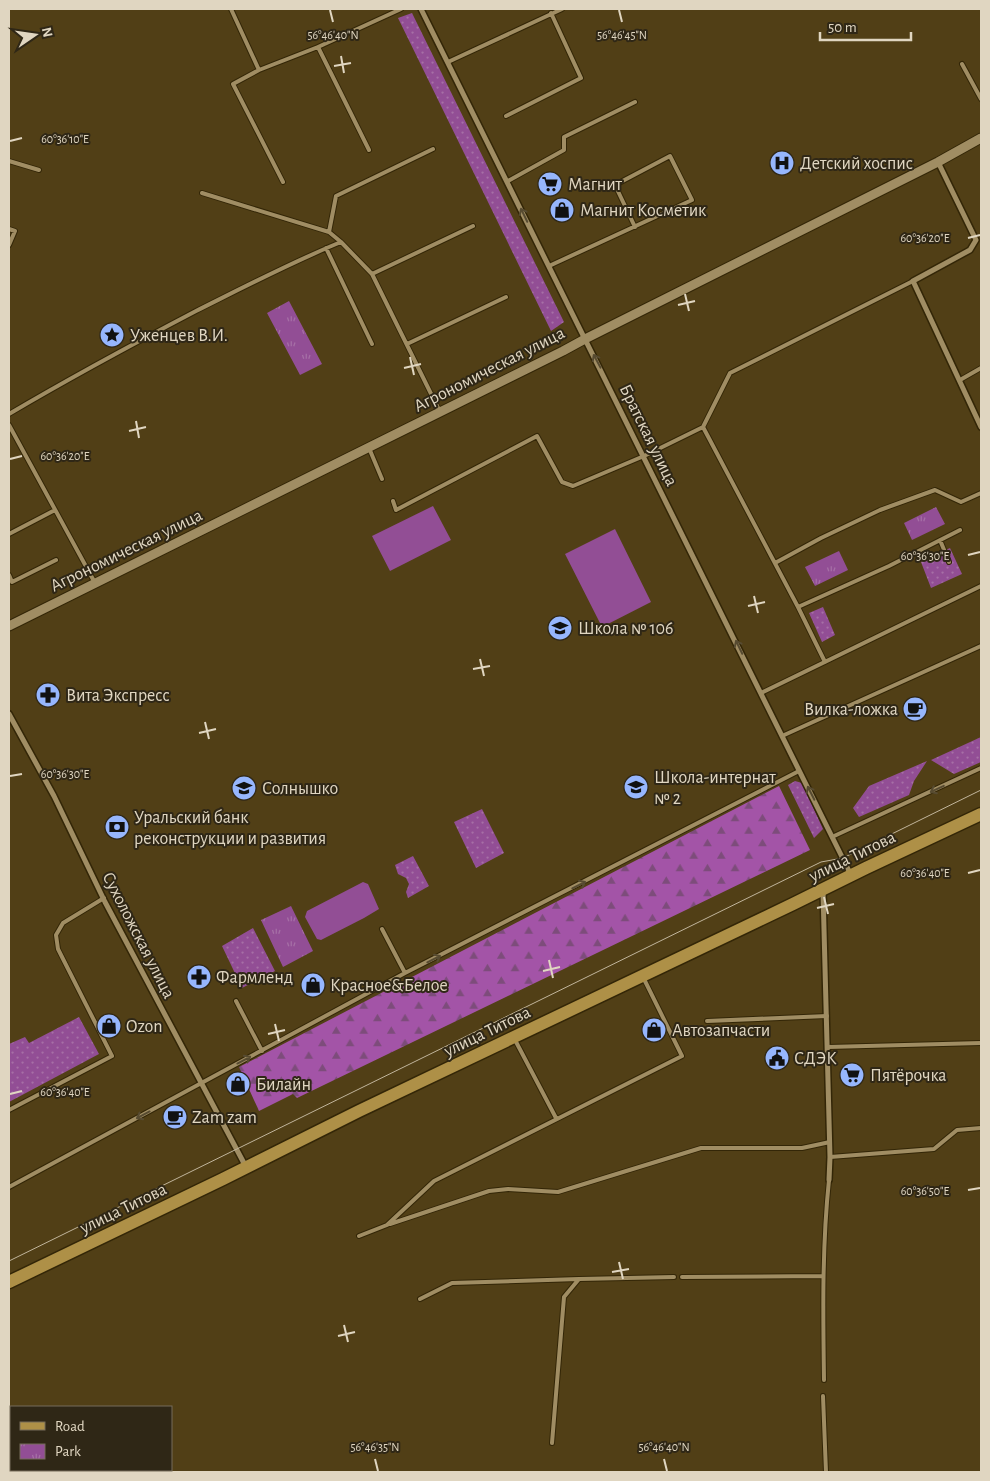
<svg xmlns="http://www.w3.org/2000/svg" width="990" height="1481" viewBox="0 0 990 1481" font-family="'Alegreya Sans',sans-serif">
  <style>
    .grass { fill: url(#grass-dots) }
    .forest { fill: url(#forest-firs) }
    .park { fill: url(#park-tufts) }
    .pitch { fill: #924e95 }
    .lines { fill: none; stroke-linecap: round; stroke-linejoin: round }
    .service-casing { stroke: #332607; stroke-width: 6 }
    .minor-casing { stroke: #332607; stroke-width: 8 }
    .tertiary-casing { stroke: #332607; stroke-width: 11 }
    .primary-casing { stroke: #332607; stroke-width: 15 }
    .service { stroke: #a08d63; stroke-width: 4 }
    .minor { stroke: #a08d63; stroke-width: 5 }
    .tertiary { stroke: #a08d63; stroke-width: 9 }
    .primary { stroke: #ae9047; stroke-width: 12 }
    .tram { stroke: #c1b59c; stroke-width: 1 }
    .oneway { stroke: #574b31 }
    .ticks { fill: none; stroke: #e0d6c1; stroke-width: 2 }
    .labels { text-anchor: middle; stroke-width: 4; stroke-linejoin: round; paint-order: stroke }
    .poi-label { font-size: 18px; fill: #e0d6c1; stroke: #2f2716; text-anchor: start }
    .street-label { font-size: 18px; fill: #e0d6c1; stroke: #2f2716 }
    .ticks-label { font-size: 12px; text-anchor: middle; fill: #e0d6c1; stroke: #2f2716; stroke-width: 4; stroke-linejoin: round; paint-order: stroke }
  </style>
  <defs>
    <pattern id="grass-dots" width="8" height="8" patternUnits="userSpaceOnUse" patternTransform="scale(1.25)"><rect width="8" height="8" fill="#924e95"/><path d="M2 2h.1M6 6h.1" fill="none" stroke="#a66fa6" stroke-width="1.8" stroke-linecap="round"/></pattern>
    <pattern id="forest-firs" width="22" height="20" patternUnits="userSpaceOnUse" patternTransform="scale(1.25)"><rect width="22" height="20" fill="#a354a7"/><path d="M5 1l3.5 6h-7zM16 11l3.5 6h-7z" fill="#7d4c7b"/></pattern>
    <pattern id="park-tufts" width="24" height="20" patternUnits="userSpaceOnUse" patternTransform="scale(1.25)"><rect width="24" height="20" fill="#924e95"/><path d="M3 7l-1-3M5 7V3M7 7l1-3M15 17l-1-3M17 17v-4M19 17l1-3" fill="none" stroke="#a66fa6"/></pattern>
  </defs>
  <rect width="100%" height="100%" fill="#513f16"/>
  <path class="grass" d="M412,13L564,322L551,331L398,18Z
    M950,548L962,574L931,588L921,562Z
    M823,607L835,635L822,642L809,613Z
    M981,737V762L954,774L931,760Z
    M927,761L914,781L909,795L859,817L853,808L869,786Z
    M795,781L802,783L823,829L814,838L788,785Z
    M482,809L504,853L476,868L454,822Z
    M413,856L429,886L408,898L406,892L409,884L406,878L398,874L395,865Z
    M253,928L275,971L242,988L222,946Z
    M79,1017L99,1054L9,1102V1044L25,1037L29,1043Z"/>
  <path class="forest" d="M779,786L810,850L297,1098L293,1094L259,1111L239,1067Z"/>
  <path class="park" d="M289,301L322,364L300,375L267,313Z
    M936,507L945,524L912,540L904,523Z
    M839,551L848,570L815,586L805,567Z
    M291,906L313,951L283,967L261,920Z"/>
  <path class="pitch" d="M433,506L451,540L390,571L372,536Z
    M615,529L651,602L602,627L565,554Z
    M363,882L368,884L379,909L364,918L321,940L317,939L305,917L307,911Z"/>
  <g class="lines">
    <defs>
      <path id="service" d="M231,9L259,70L318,47L401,9
        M318,47L369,150
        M448,62L562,9
        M962,64L981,99
        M259,70L233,84L283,182
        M506,116L581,78L551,13
        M9,161L39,170
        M508,181L564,150V137L635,102
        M202,193L329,232L341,242L372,274L440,412
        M9,229L15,231L9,245
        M329,232L336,196L433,149
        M326,248L372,344
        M549,266L692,200L670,156L615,185L635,227
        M372,274L473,226
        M407,344L506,297
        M960,380L981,368
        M9,414C70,378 133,344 196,311C244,287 292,262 341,242
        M9,425L95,583
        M703,427L798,607L825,662
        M369,448L382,479
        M393,501L396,510L537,436L562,482L573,486L644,456L703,427L730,373L913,281
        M9,534L55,510
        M940,540L949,562
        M775,563L821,538L880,510L935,490L961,502L981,493
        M9,575L12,582L56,560
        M798,607L889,566L960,530
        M761,693L981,586
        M782,736L981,646
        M832,837L981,768
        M382,929L405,973
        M236,1001L262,1051
        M707,1021L827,1016
        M514,1038L556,1118
        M828,1047L981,1043
        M9,1110L112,1056L58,949L56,935L63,923L104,898
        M830,1157L934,1149L957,1130L981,1128
        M9,1187L405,973L799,771
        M390,1224L489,1191L508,1189L558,1192L701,1148H802L830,1142
        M359,1236L387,1225L434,1181L682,1056L643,977
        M682,1277L823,1276
        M420,1299L452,1283L579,1279
        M824,1380C823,1313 822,1247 829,1180
        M823,1396L826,1472
        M552,1443L564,1297L579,1279L674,1277"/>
      <path id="minor" d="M421,9L851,875
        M938,162L976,240L970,250L913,281L981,427
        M9,714L54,796L105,902L246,1167
        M823,891L830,1157L829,1180"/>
      <path id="tertiary" d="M9,626L563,351L585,339L938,162L981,138"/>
      <path id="primary" d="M9,1282L223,1179L359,1111L793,904L866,868L981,814"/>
    </defs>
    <use href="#service" class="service-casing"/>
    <use href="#minor" class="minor-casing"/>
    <use href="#tertiary" class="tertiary-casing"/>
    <use href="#primary" class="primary-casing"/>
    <use href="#service" class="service"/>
    <use href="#minor" class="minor"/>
    <use href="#tertiary" class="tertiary"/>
    <use href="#primary" class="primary"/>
    <path class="tram" d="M9,1261L821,862L843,858L981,790"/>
  </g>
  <defs><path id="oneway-shaft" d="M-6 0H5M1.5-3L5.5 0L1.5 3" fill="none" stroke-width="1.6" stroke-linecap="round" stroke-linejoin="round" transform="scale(1.25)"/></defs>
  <g class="oneway">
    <use href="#oneway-shaft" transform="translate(524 215) rotate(-116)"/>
    <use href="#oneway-shaft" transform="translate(597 361) rotate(-118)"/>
    <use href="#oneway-shaft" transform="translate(739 647) rotate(-116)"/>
    <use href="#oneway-shaft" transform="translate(937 789) rotate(155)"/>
    <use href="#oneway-shaft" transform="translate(811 793) rotate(-117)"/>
    <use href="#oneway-shaft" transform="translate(579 885) rotate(-27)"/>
    <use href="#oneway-shaft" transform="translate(434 959) rotate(-27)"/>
    <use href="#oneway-shaft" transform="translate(244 1060) rotate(-28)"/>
    <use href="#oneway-shaft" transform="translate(143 1115) rotate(152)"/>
  </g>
  <path class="ticks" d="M330,10L333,22M619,10L622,22M341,56L344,73M334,66L351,63M10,141L22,138M968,238L980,235M685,294L689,311M678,305L695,301M410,357L414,375M404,368L421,364M136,421L139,438M129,431L146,427M10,459L22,456M968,555L980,552M754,596L758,613M748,606L765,602M480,659L484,676M473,669L490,666M205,722L209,739M199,733L216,729M10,776L22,774M968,873L980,870M824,897L828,914M817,908L834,904M549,960L553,978M543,971L560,967M275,1024L279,1041M268,1034L285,1030M10,1094L22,1091M968,1190L980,1188M619,1262L623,1279M612,1272L629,1269M344,1325L348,1342M338,1336L355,1332M375,1459L378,1471M664,1459L667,1471"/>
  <defs>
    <symbol id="hospital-disc" viewBox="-11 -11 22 22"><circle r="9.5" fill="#96b6fd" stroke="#2f2716"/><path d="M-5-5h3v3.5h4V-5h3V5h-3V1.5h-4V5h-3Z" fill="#111"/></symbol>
    <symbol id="supermarket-disc" viewBox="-11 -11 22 22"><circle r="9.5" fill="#96b6fd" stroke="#2f2716"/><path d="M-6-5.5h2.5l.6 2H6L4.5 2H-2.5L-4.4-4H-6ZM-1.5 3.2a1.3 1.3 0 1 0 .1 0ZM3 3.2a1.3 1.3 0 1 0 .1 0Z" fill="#111"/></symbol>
    <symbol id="shop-disc" viewBox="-11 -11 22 22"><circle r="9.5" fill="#96b6fd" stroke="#2f2716"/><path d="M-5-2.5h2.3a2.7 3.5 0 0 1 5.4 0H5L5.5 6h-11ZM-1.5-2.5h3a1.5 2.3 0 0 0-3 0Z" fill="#111"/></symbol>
    <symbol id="sight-disc" viewBox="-11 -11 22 22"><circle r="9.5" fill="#96b6fd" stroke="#2f2716"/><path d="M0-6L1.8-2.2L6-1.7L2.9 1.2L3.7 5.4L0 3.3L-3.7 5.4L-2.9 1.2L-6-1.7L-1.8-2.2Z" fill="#111"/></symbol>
    <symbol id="school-disc" viewBox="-11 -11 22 22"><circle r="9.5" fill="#96b6fd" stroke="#2f2716"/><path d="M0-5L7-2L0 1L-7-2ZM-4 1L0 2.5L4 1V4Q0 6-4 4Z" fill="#111"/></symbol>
    <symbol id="pharmacy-disc" viewBox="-11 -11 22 22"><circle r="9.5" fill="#96b6fd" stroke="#2f2716"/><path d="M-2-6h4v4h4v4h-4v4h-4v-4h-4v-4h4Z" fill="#111"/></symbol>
    <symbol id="cafe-disc" viewBox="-11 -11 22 22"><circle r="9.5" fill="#96b6fd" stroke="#2f2716"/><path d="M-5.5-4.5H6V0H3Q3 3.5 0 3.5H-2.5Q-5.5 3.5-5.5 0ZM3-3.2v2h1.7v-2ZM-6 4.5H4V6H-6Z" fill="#111"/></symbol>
    <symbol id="bank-disc" viewBox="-11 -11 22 22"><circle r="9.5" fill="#96b6fd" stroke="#2f2716"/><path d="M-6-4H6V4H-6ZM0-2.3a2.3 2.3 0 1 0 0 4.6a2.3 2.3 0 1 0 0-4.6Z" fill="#111"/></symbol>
    <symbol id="civic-disc" viewBox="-11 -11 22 22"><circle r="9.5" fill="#96b6fd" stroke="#2f2716"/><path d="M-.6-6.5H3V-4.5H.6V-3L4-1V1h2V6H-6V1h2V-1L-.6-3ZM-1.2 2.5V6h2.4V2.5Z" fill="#111"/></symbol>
  </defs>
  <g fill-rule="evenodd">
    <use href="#hospital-disc" x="768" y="149" width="28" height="28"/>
    <use href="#supermarket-disc" x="536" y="170" width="28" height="28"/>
    <use href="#shop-disc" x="548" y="196" width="28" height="28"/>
    <use href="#sight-disc" x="98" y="321" width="28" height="28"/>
    <use href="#school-disc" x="546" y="614" width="28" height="28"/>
    <use href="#pharmacy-disc" x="34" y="681" width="28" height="28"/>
    <use href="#cafe-disc" x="901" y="695" width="28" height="28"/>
    <use href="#school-disc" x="622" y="773" width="28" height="28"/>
    <use href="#school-disc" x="230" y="774" width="28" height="28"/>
    <use href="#bank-disc" x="103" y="813" width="28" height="28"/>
    <use href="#pharmacy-disc" x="185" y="963" width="28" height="28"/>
    <use href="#shop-disc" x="299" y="971" width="28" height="28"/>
    <use href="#shop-disc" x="95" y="1012" width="28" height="28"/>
    <use href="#shop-disc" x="640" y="1016" width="28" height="28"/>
    <use href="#civic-disc" x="763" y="1044" width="28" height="28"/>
    <use href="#supermarket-disc" x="838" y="1061" width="28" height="28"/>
    <use href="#shop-disc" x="224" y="1070" width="28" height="28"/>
    <use href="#cafe-disc" x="161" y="1103" width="28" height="28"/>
  </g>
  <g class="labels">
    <g class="poi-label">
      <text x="800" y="169">Детский хоспис</text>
      <text x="568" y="190">Магнит</text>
      <text x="580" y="216">Магнит Косметик</text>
      <text x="130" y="341">Уженцев В.И.</text>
      <text x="578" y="634">Школа № 106</text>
      <text x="66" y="701">Вита Экспресс</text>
      <text x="898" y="715" text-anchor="end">Вилка-ложка</text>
      <text x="654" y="783">Школа-интернат<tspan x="654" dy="21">№ 2</tspan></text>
      <text x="262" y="794">Солнышко</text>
      <text x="134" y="823">Уральский банк<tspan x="134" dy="21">реконструкции и развития</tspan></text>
      <text x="216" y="983">Фармленд</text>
      <text x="330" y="991">Красное&amp;Белое</text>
      <text x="126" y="1032">Ozon</text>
      <text x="672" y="1036">Автозапчасти</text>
      <text x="794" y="1064">СДЭК</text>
      <text x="870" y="1081">Пятёрочка</text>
      <text x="256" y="1090">Билайн</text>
      <text x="192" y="1123">Zam zam</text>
    </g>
    <g class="street-label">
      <text transform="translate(489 369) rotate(-27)" y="6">Агрономическая улица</text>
      <text transform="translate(649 435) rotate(64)" y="6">Братская улица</text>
      <text transform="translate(126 550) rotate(-26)" y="6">Агрономическая улица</text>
      <text transform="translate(852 856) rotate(-26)" y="6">улица Титова</text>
      <text transform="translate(139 935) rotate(63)" y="6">Сухоложская улица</text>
      <text transform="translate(487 1031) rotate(-26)" y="6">улица Титова</text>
      <text transform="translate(123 1208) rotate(-26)" y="6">улица Титова</text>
    </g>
  </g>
  <g class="ticks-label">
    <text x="333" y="39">56°46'40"N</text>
    <text x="622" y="39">56°46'45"N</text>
    <text x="65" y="143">60°36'10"E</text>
    <text x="925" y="242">60°36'20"E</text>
    <text x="65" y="460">60°36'20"E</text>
    <text x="925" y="560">60°36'30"E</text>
    <text x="65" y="778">60°36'30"E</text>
    <text x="925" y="877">60°36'40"E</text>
    <text x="65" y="1096">60°36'40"E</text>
    <text x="925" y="1195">60°36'50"E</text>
    <text x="375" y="1451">56°46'35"N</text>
    <text x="664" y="1451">56°46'40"N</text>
  </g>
  <rect width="990" height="1481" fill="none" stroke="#e0d6c1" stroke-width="20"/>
  <rect x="10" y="1406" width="162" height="65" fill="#2f2716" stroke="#766d5a"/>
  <rect x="20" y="1422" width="25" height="8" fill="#ae9047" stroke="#766d5a"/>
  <text x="55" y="1431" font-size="15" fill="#e0d6c1">Road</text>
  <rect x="20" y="1444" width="25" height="15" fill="url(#park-tufts)" stroke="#766d5a"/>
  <text x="55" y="1456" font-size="15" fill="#e0d6c1">Park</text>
  <g transform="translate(35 35) rotate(77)" stroke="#2f2716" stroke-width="4" paint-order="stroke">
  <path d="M0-4L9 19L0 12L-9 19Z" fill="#e0d6c1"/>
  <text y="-8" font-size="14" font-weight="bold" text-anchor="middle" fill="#e0d6c1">N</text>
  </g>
  <path d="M820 32v8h91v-8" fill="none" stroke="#e0d6c1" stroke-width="2.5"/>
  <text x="828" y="32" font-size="15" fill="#e0d6c1" stroke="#2f2716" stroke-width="4" paint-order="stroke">50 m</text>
</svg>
